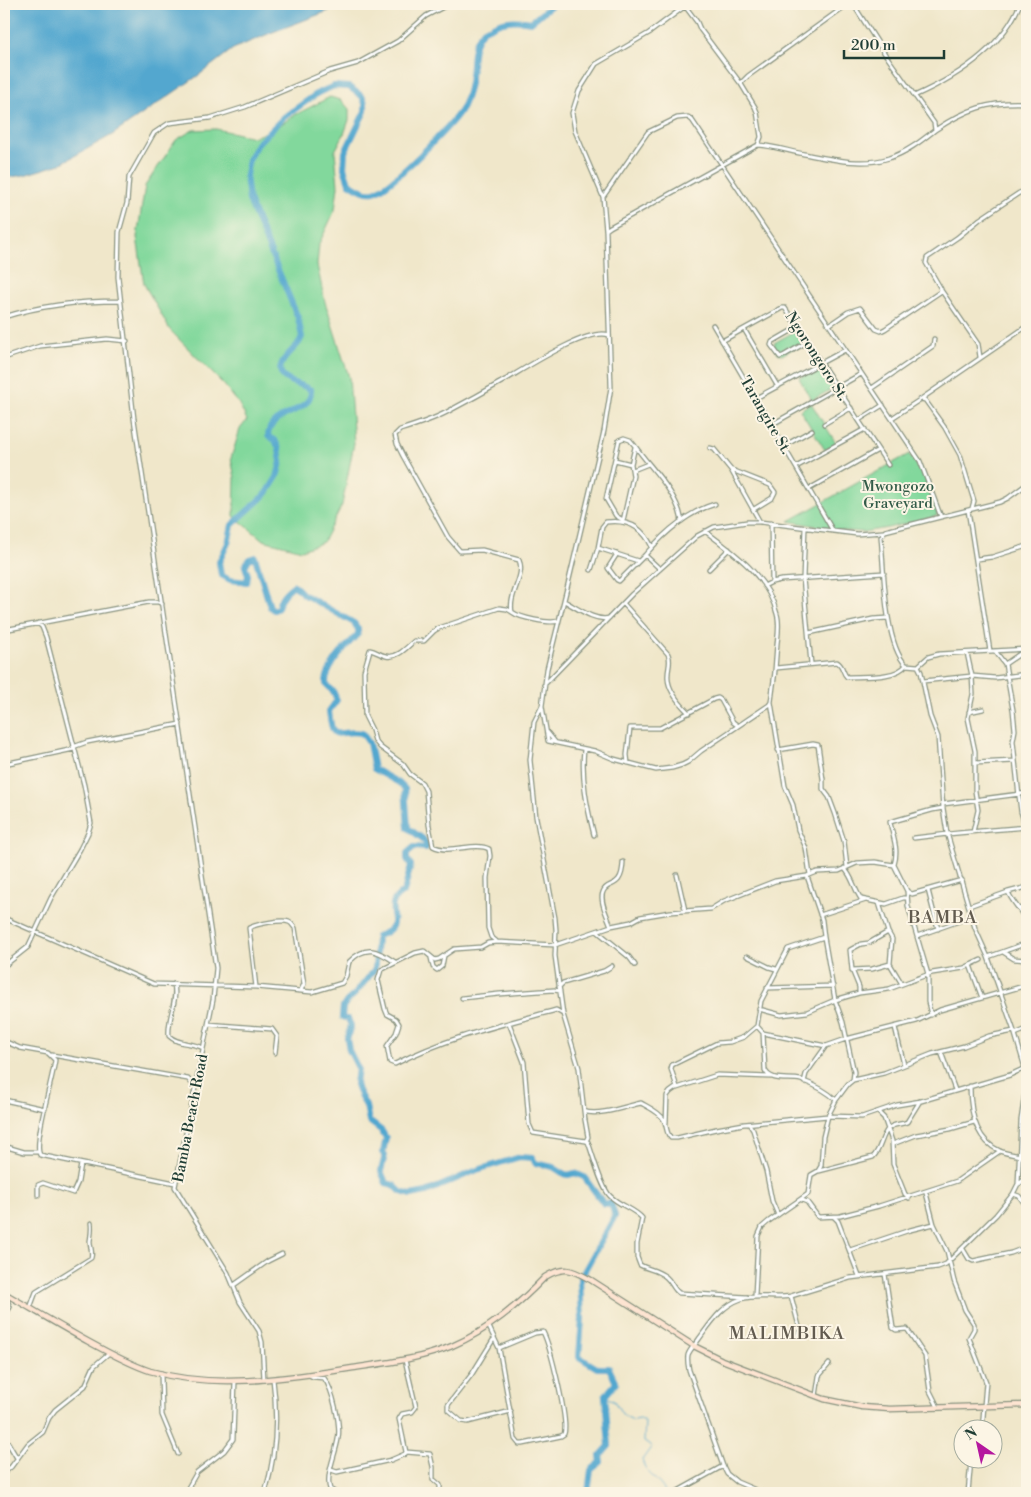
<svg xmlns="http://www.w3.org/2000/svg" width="1031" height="1497" viewBox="0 0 1031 1497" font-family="'Libre Bodoni',serif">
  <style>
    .green { fill: #82d89c; stroke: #508a68 }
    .water { fill: #53a7cf; stroke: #397282 }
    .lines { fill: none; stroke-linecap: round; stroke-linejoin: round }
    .stream { stroke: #53a7cf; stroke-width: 1 }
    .river { stroke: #53a7cf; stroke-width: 6 }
    .street-casing { stroke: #88927f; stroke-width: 5.5 }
    .secondary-casing { stroke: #88927f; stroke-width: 7 }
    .street { stroke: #fff; stroke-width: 3 }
    .secondary { stroke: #fde4d1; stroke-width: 4.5 }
    .labels { text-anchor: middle; stroke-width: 4; stroke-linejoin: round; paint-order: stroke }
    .street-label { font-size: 15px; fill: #1f3d34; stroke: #fcf5e5 }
    .park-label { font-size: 15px; fill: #335c49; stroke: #fcf5e5 }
    .quarter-label { font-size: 18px; letter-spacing: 1px; fill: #625b4f; stroke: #fcf5e5 }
  </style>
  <rect width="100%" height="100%" fill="#fcf5e5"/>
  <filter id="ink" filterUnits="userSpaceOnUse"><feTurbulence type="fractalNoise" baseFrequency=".02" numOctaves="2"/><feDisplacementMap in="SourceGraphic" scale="10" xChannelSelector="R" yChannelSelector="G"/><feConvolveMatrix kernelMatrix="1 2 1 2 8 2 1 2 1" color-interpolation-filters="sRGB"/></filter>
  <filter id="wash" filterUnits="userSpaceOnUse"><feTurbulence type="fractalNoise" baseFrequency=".0096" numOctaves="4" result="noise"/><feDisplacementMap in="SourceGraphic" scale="20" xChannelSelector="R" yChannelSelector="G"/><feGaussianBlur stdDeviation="1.12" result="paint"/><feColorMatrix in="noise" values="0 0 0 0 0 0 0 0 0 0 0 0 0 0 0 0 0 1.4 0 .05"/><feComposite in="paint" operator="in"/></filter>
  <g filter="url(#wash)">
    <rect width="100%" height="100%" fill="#f0e7ca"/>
    <path class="green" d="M330,97L341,100L349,109V120L344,134L335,151L338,186L335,210L319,244L317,265L325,302L349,377L354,443L342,505L323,542L302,550L263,540L234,516L235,478L231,458L240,429L247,420L239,404L225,386L170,330L144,284L137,237L145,186L176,140L193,130L216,129L254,137L274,129L295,115Z
      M797,330L804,342L782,355C777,354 774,347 774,343Z
      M820,366L834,388L812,400L799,378Z
      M811,403L836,443L825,450L800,410Z
      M909,454L925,477L937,511V516L888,528L863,532L844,531L789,521Z"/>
    <path class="water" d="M4,4H347L273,32L233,49L199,75L112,135L60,164L24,175L4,178Z"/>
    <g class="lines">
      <path class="stream" d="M605,1396L614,1401L623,1415L633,1420L640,1419L645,1421L644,1442L652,1446L642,1460C646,1475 659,1479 666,1493"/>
      <path class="river" d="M553,4L531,22C516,20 505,19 491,27C488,28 483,30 481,33C471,45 473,61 471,76C470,86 467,97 463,106C457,121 390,188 374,192C365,194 356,187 349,183L344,168L345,152L365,111V103L362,96L349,87L334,86L318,93L284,117L258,143L249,158L246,175L249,200L298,318L302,337C301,339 300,342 298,344C292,352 271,366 285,378C292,384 304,385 311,390C312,415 269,410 268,436L275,440L279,449L281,462L277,477L267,493L232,525L228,543L219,562L221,575L230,580L247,582L248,575L245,566L249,559L255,557L270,607L274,610L278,608C280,597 285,592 294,585L303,594L354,623L358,629V634C347,645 325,668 326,684L333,691L337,700L329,711C333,747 337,728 362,733L369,743L374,769L399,783L405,789L408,828L423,839L427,845L426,848L414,847L407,853V859L411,865L404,892C377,905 411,926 377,936L375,969L355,994L347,1001L343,1007L342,1017L348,1019L351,1025L347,1038L349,1050L358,1068L356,1084L358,1091L366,1106L369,1121L382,1131L386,1138L383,1152L385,1155L381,1171L386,1183L394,1185L401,1192L411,1195L426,1192L477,1170L520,1157L533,1158L535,1163L553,1167L564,1174L568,1175L575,1173L584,1177L604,1204L611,1203L615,1216L580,1279L582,1319L579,1357L597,1368H609L616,1383L605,1396L609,1446L600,1456L601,1462L591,1470L588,1493"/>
    </g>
  </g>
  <g filter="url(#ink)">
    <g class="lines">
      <defs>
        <path id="street" d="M688,4L649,33L596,64L579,91L572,113L575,131L603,197L606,231L611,387L604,431L569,580L547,669L542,706L548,741L595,751L614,759L648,768L656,770L672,768L682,765L688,762L701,751L769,705L771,702C774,683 776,664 777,644C778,635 780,623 777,614C768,576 734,553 705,531
          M685,6L697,22L700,29L741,84L755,107L757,112L761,137L758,145
          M741,83L748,76L848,4
          M914,96C957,77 1002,48 1020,4
          M935,130C967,109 988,101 1027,103
          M603,197L648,132L677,118L688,117L692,120L920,461L941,517
          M606,230L610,227L758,145C774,146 788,151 804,154C830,159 863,167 889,158C906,153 921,141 935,130L934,123L885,54L853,4
          M941,290L978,344L980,357
          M4,317C42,305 81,301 120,301
          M713,325L833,531
          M829,325L848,312L860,308L876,329L881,331L885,329L940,292L941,289L926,263L927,258L958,237L980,219L1019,193L1027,190
          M798,327L772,342L771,345L780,357L783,356L807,342
          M744,329L778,387
          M722,341L782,308H785L888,465
          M4,358L40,346L107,339L127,341
          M872,388L933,346L934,339
          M756,398L845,350
          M921,399L1027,326
          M892,418L921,399L925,400L945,428L960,455L974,501L972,508
          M859,420L883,405
          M824,424L851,408
          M771,425L861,374
          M784,446L812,430
          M710,448L714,449L731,470L760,522
          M615,460L631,464
          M796,467L865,429
          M633,470L648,464
          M732,470L770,485L775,492L772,498L754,509
          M809,489L878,450
          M968,510L990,651
          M623,520L616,516L606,499L619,440L624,438L630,440L635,446C652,470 677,492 682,521
          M623,521L633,476L631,464L635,447
          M771,523L772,582
          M805,528L803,578L811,664
          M598,548L638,561
          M617,554L608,568L617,580L619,581L645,555
          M977,559L992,557L1027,546
          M660,569L645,555C663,534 688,512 715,504
          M709,569L729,549
          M591,570L598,548L602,527L606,522C628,519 643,527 652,547
          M764,586L772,582L781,580L884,573
          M564,601C576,607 595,622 609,618
          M623,603L668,654C672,662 667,669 668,678C668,691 680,704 689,713
          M558,621C549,624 520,618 512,612C508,594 526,576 519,560L482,550L460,551L448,537L403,456L397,444L395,435L400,430C416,425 432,420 447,412C466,402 486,391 505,380C524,369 588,327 609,335
          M4,630L149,602H158L162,604
          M809,633L873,619L888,618
          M995,651L1005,664L1013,710L1015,730L1013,741L1019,796L1021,812L1027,831
          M967,653L972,676L995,678L1027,674
          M1005,664L1027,649
          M918,666L928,657L939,654L1027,649
          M776,668L837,662C844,666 842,673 847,677C863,676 896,679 906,665
          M972,675L973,694L968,718L975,751V791L978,810L973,832
          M923,681L972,676
          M544,685L632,594L697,536L714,527L747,522H760L857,534L883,532
          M771,702L785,786L793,805L798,830L806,848L810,875
          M969,712L983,709
          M547,732L555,742
          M73,747L87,742L180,724
          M584,749C581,778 587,807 594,835
          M778,750L813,744L818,745L823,779V789L829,797L835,813L844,841L847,867
          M628,763L627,755L630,728H660L714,699L718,698L721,700L733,722L737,725
          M975,763L1015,761
          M4,764L74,749
          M943,804L1027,793
          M914,838C952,833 989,830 1027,827
          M894,865C899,849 893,838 890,822L932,810L943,808
          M844,868C853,877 854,889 861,899L886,904L903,898H907
          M677,875L685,910
          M928,890L938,929
          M907,891L908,906L928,974V1002L931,1015
          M1008,892L1027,887
          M879,903L888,932L892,939L890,964L902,984
          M969,906L1008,892C1013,904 1024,912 1027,925
          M1019,909L1027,907
          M820,915L866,900
          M4,918L154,984L256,987L312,992L342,983L346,976L349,962C366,944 377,950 395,962
          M611,926C608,917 599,901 603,892C607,880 622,891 623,862
          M597,931L629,957L635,965
          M917,936L962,920L972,919
          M824,937L835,1000L843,1022L854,1072L853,1080
          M496,941L491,937L488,928L487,878L490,856L489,849C475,841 449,855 433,846L429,825L426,791L422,783L410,774L403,764L380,747L375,741L372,730L365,716L364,671L370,650C376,651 380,655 386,656C397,659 407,647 414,641H424L434,631L439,628L499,608L507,609L512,612
          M1003,952L1014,959L1027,960
          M747,956L769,967L776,969
          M988,957L1027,943
          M431,958L433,967L437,970L442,966L444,956
          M970,965L982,998
          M4,966L28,947L51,898L80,849L88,833L91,823L84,785L46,637L42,627L38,623
          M852,970L872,969L890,964
          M174,984C178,1002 167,1019 169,1036C178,1045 192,1042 203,1048
          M256,987L249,928C256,924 282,919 289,922C292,923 293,926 295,928L304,984L301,990
          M559,987L563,983L604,971L612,966
          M767,988L833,986
          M859,993L889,989L932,973L964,968L981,960
          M462,998L499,994L554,990L560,991
          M759,1009L781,1015L807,1012L835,1000L859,993V987L852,970L850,950L861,944L869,943L888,932
          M563,1014L556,1010C501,1025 445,1038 395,1064L390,1062L387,1046L396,1033L399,1024L396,1019L387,1014L385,1009L378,980L381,970L415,953L424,951L435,960L439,959L454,949L481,947L488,943L497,942L555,945L611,926L631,922L640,917L670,912L711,909L724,901L775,881L807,876L817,872L839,871L857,863L875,862L894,865L907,891L912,894L962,880
          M509,1023L524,1062L529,1124L533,1133L586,1141L588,1137L585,1120L579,1068L563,1014L555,956L556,930L555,918L536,817L530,760L534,722L542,706
          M208,1024L272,1029L277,1036L275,1053
          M757,1026L763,1033L826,1046
          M895,1027L904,1065
          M763,1033L765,1070C771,1083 789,1077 801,1080C812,1084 827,1091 836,1100
          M1015,1034L1027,1029
          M4,1041L20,1048L48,1053L55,1060C53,1078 33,1143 40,1155L175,1183
          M941,1052L955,1090
          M52,1055L188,1079L195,1087
          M804,1082L806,1074L826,1046L846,1039L917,1021L940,1010L1027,985
          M970,1086C970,1110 975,1140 1000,1151C1006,1154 1014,1154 1020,1156
          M677,1088L717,1075L771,1077
          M4,1100L45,1109
          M584,1111C597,1117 627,1106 641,1103C648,1107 660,1112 664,1120C667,1126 666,1134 671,1138H677L716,1129L744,1124L828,1116L862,1117L897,1105L921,1101L1010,1075L1025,1068
          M879,1113L884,1118L892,1141L893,1164L905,1194L909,1198
          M666,1123L667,1096L670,1092L677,1087L671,1069L672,1065L717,1043L730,1042L744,1037L757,1026L761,1001L788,949L824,937L822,920L807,876
          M749,1124L753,1130L766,1171L772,1201L778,1215
          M586,1141L588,1142C593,1155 601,1187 610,1196C619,1205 634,1209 642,1218L637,1244V1257L640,1265C649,1270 656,1269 666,1277C672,1282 673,1289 679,1293L747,1297
          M893,1144L916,1135L950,1129L974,1122
          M4,1146L24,1152H38
          M819,1171L873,1157C881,1149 881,1137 888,1129C893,1123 901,1125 907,1122L920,1101
          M1019,1184L1027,1177
          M926,1193L934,1224L947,1251L954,1281L965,1310L974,1324V1329L969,1338L986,1382L982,1430
          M1013,1194L1019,1196L1027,1207
          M38,1195V1185L43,1183L73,1193L78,1182L81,1164
          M802,1200L807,1202L818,1217L840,1216L879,1206L957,1181L1000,1151
          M834,1217L838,1221L859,1276
          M963,1249L969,1259L973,1261L1011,1253L1027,1247
          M850,1250L910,1230L934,1224
          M885,1274L893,1328L896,1330L907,1329L925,1356L930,1391L938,1407
          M234,1285L268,1261L282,1254
          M755,1296L758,1236L762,1227L769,1221L808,1194L811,1175L818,1171L821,1166L823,1137L828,1116L836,1100L848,1084L853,1080L884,1073L932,1054L964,1046L989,1036L1014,1031
          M791,1296L800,1330L797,1336
          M4,1298L7,1300L10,1307L4,1317
          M30,1308L36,1292L91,1258C93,1252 90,1247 90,1241C91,1234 92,1230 91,1223
          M489,1327L499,1348L515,1439L519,1444H523L561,1436L564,1434C569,1422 550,1345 543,1332L535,1333L499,1348
          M493,1340L472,1374L448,1405V1410L461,1421L468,1422L511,1411
          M161,1373L162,1415L178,1454
          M309,1375L313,1377L324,1378C333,1389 341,1426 338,1439C336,1453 325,1476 330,1489L336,1493
          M264,1380L262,1342L259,1331L240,1302L228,1273L175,1187L213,1000L216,968L134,419L118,277L119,232L127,203L129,177L154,133L169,123L210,118L245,107L330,71L358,63L398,41L426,16L449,4
          M816,1396L819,1376L829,1364
          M4,1436L17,1458
          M406,1452L430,1454L433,1467V1479L440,1485V1493
          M331,1470L337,1472L391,1460L405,1454L406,1452L399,1419L402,1414L412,1412L416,1407L405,1360
          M4,1473L11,1467L28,1444L43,1432L49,1418L55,1410L85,1386L94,1366L109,1353
          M678,1491L723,1466
          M759,1491L768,1493
          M185,1493L197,1472L224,1451L233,1439L235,1381
          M265,1493C276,1456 278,1417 273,1379
          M759,1493L758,1491L737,1482L727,1474L723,1466L689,1370C688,1365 687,1360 688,1355C690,1349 696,1344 699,1339C711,1323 721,1306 741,1299C757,1294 774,1299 791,1296L850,1278L938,1267L946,1264L996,1215L1013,1194L1018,1184L1021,1120L1025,1093V1068L1015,1034L988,957L975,928L947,833L943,808L938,737L930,716L921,672L918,666L906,665C884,643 884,568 881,537L885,531L1000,502L1008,498L1027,484
          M968,1493L971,1460"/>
        <path id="secondary" d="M4,1293C32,1309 60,1326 89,1342C109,1353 129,1364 150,1371C216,1390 287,1378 353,1368C386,1363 421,1359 452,1346C489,1330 518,1305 545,1277C565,1265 572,1270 591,1280L694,1346L722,1360L824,1399L862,1407L890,1409L1027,1405"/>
      </defs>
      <use href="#street" class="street-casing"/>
      <use href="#secondary" class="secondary-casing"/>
      <use href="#street" class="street"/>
      <use href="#secondary" class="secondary"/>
    </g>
  </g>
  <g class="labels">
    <g class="street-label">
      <text transform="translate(817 356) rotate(57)" y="5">Ngorongoro St.</text>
      <text transform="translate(766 415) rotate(60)" y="5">Tarangire St.</text>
      <text transform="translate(190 1118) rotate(-79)" y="5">Bamba Beach Road</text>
    </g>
    <g class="park-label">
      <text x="898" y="491">Mwongozo<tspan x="898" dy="17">Graveyard</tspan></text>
    </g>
    <g class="quarter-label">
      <text x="943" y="923">BAMBA</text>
      <text x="787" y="1339">MALIMBIKA</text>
    </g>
  </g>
  <rect width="1031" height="1497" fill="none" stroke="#fcf5e5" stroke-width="20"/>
  <g transform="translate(978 1444) rotate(326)"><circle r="24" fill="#fcf5e5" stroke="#a4ab9e"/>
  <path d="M0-4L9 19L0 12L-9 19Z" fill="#b5179e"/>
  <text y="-8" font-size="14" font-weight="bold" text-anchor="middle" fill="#1f3d34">N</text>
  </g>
  <path d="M844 50v8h100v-8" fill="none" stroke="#1f3d34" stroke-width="2.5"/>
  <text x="851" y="50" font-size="15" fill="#1f3d34" stroke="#fcf5e5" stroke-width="4" paint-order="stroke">200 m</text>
</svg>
